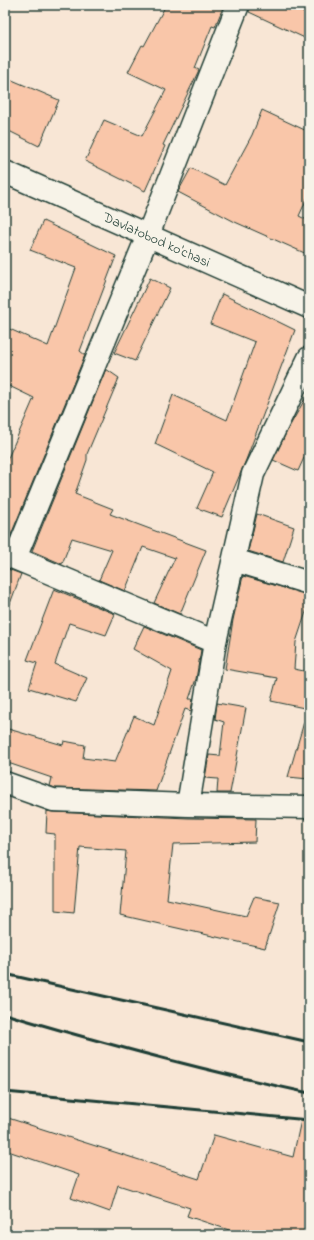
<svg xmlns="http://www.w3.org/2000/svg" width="314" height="1240" viewBox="0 0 314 1240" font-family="'Indie Flower',sans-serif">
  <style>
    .building { fill: #f9c6a9; stroke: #1f3d34 }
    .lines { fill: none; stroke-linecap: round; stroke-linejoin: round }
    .minor-casing { stroke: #1f3d34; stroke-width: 25 }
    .minor { stroke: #f7f3e8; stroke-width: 22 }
    .rail { stroke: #1f3d34; stroke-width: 3 }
    .labels { text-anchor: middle; stroke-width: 3.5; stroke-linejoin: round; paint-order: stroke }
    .street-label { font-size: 14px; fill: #1f3d34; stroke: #f7f3e8 }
  </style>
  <rect width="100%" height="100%" fill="#f8e6d5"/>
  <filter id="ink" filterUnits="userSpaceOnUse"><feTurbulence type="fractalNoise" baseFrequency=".025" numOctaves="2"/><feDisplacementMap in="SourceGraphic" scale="8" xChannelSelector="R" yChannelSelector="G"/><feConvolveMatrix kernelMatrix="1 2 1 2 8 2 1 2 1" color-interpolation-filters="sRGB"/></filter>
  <g filter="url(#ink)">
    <path class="building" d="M166,5H224L215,27L212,26L195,68L199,70L163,145L165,146L145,191L85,161L104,120L142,136L166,90L128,72L142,45L144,46Z
      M250,5H287L309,15V40L249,12Z
      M5,77L59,100L39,146L5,129Z
      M262,110L309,132V194L299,216L309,221V255L235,222L178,192L191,168L225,185L252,135Z
      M43,221L116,256L80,351L85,355L8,542H5V465L34,398L5,384V327L48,346L76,268L30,250Z
      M150,278L170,288L135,361L114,353Z
      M222,294L295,330L246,460L222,517L197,508L213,472L155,444L173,395L227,420L255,342L210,324Z
      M106,369L119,378L87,454V460L75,494L113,509L110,514L206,550L180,614L154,603L175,558L143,547L125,591L99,580L112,550L72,538L62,564L32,551Z
      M309,392V447L298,471L273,460L288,429Z
      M257,514L294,527L283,562L248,551Z
      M5,568L21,574L7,612H5Z
      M243,576L309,595V603L296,642L294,669L309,672V709L271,701L277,678L225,669L233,620Z
      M54,589L115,614L106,635L69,623L55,664L87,678L76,702L29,688L37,663L27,660Z
      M144,626L201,650L196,679L189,699H193L191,711L185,709L156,791L55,788L50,786L52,778L5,762V728L63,745L64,741L85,745L83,758L115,762L134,716L154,725L172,671L133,649Z
      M217,703L246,708L230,793H217L218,779L205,778L209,755L220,756L224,722L215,719Z
      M304,722L309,723V779L288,777Z
      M47,811L53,812L188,818L256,819L255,842L173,844L167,899L246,916L254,897L280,902L265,948L120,915L126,851L80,847L74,913L55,911V834L46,833Z
      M5,1117L199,1179L214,1135L293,1157L301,1120L309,1121V1235H244L187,1216L190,1208L118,1185L110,1212L71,1198L79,1175L5,1150Z"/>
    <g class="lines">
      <defs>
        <path id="minor" d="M5,172L309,307
          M5,554L215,642
          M15,558L148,235L238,5
          M234,560L309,583
          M5,783L53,800L188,805L309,807
          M188,805L215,642L253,474L309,358"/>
      </defs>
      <use href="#minor" class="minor-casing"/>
      <use href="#minor" class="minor"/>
      <path class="rail" d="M5,974L309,1042
        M5,1014C105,1044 207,1071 309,1093
        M5,1092L309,1120"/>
    </g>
  </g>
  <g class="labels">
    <g class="street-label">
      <text transform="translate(157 239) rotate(24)" y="5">Davlatobod ko'chasi</text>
    </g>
  </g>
  <rect width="314" height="1240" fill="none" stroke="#f7f3e8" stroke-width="20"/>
  <rect x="10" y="10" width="294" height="1220" fill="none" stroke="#1f3d34" stroke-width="1.5" filter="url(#ink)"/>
</svg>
